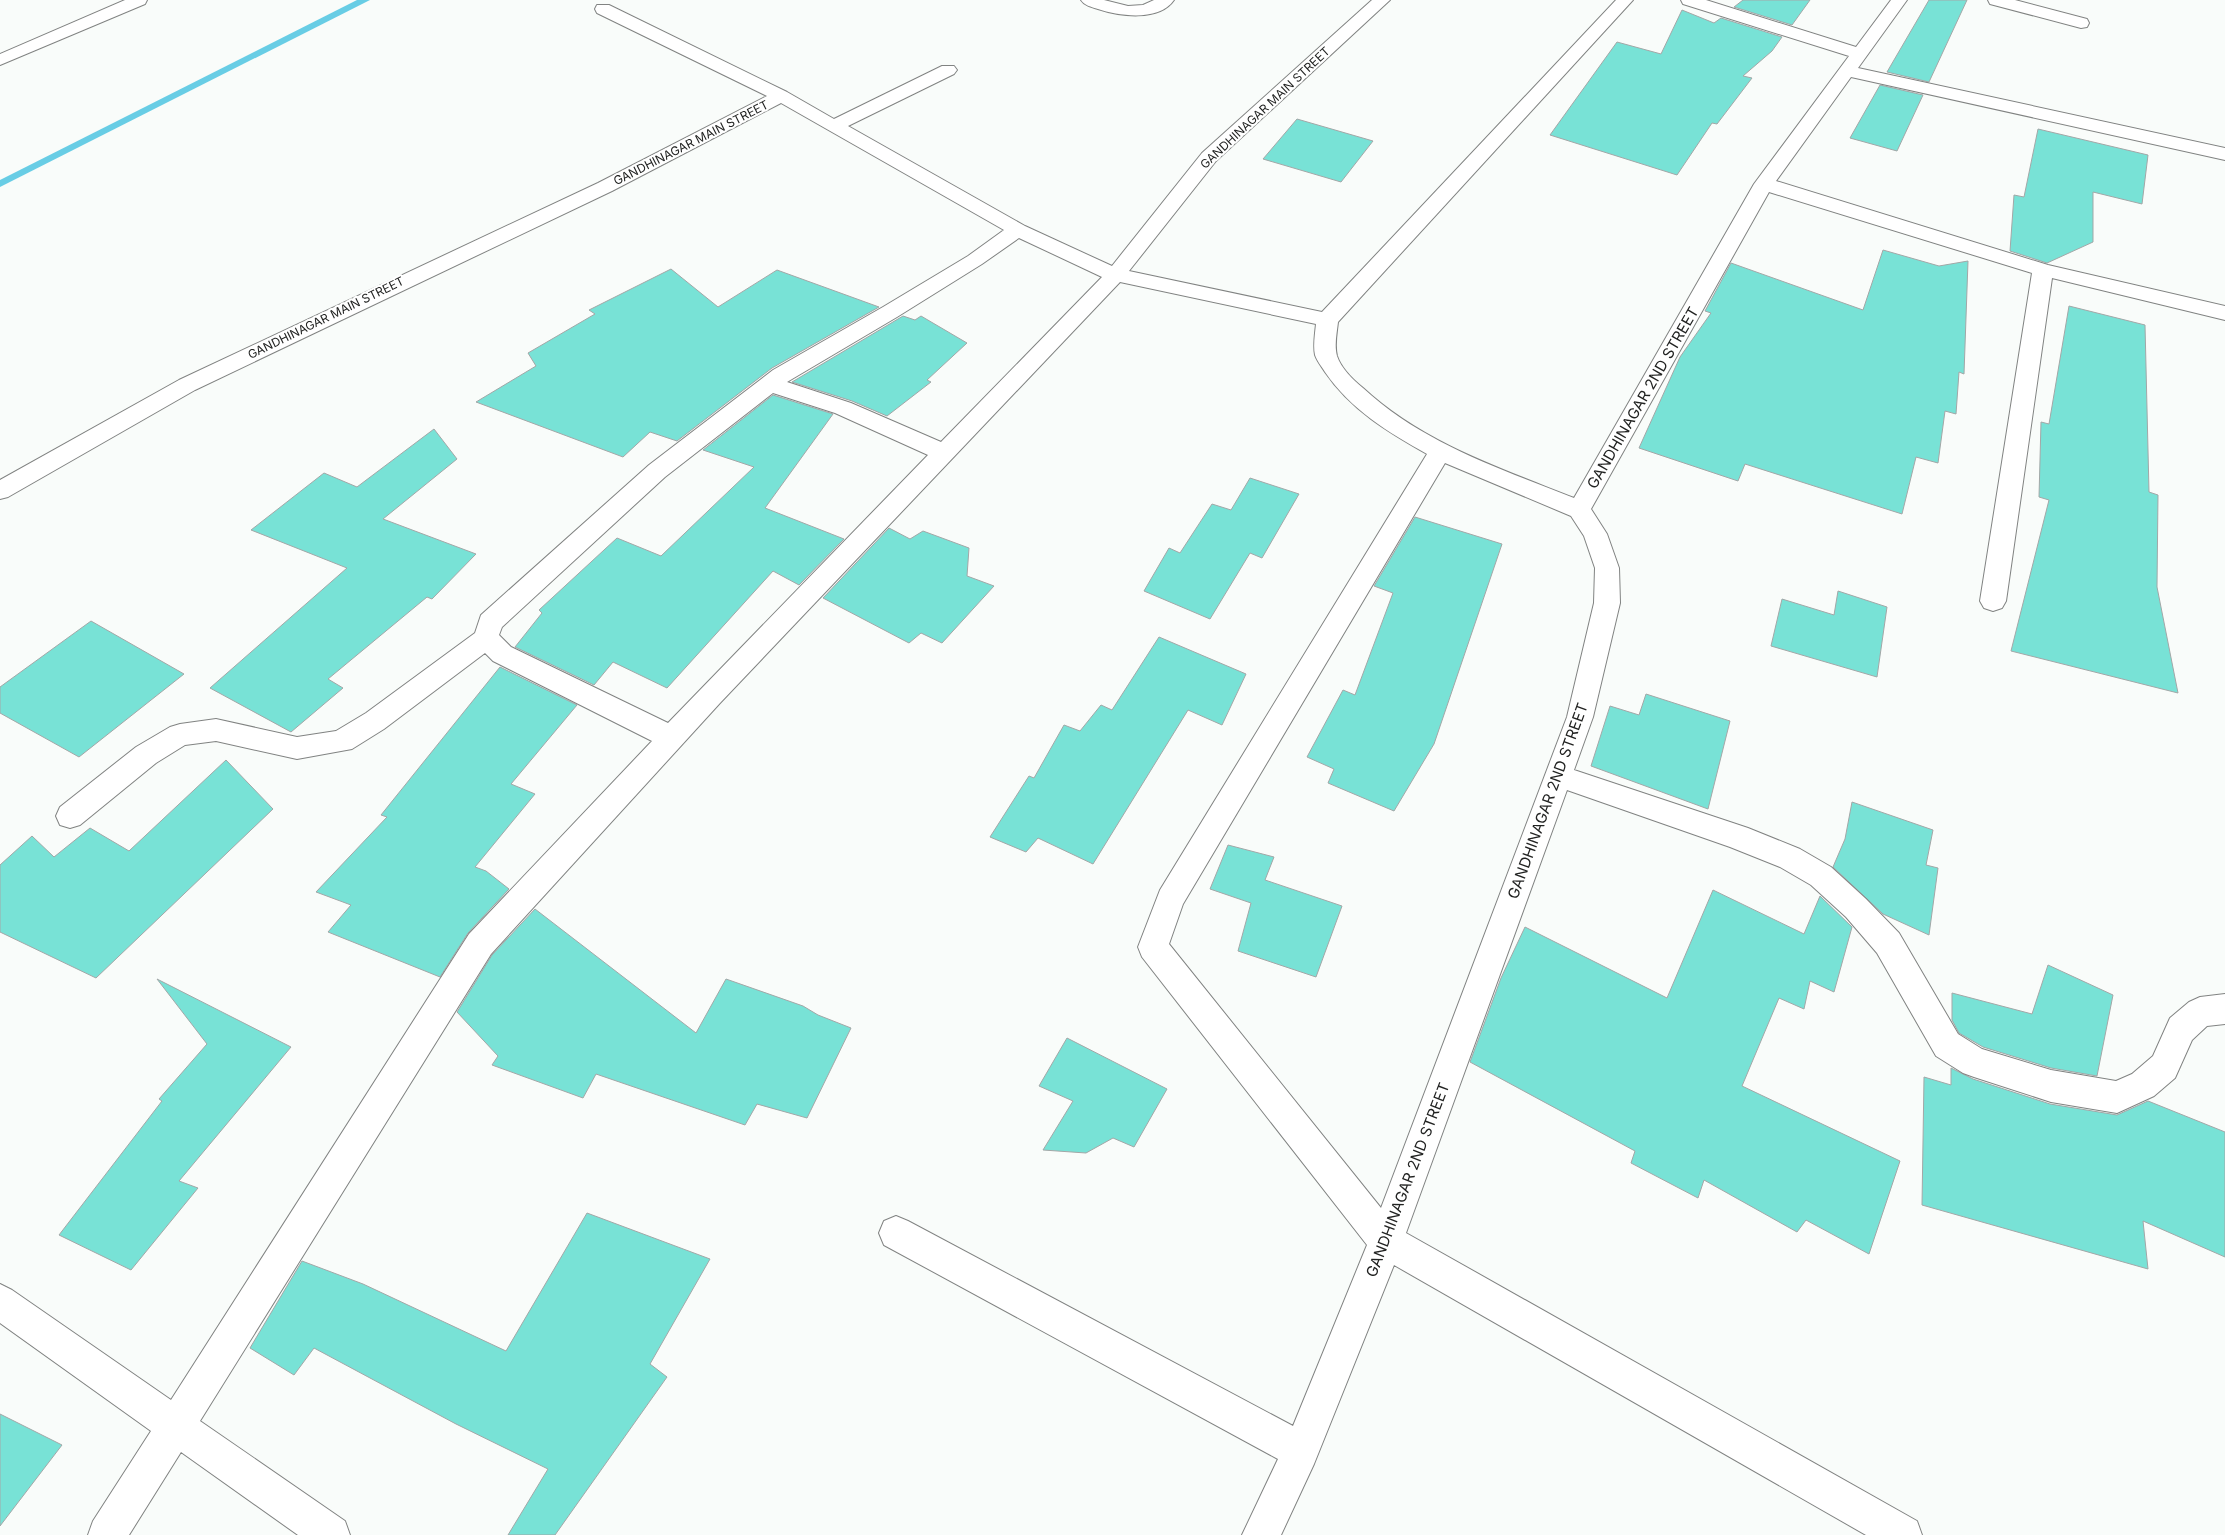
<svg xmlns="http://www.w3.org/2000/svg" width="2225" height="1535" viewBox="0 0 2225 1535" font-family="Inter,sans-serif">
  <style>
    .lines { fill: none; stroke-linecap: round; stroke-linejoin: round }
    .stream { fill: #68cde5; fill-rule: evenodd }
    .building { fill: #78e2d6; stroke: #a3a7a7 }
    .minor-casing { stroke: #818382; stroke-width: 2 }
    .minor { fill: #fff; fill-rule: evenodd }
    .labels { text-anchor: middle; stroke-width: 4; stroke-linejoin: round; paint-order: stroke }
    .far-street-label { font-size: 12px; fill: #222322; stroke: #fff }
    .street-label { font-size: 15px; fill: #222322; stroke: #fff }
  </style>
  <rect width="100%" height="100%" fill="#f9fcfa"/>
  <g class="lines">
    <path class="stream" d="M357,0H370L0,187V180Z"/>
  </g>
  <path class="building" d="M1743,0H1810L1792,25L1734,7Z
    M1929,0H1967L1929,82L1887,72Z
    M1682,10L1714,23L1721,18L1782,37L1772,51L1743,76L1752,78L1717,124L1712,123L1677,175L1550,135L1617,42L1661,54Z
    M1880,85L1923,95L1897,151L1850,138Z
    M1297,119L1373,141L1341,182L1263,159Z
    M2038,129L2148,155L2142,204L2093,192V242L2047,263L2010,251L2014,195L2024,197Z
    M1883,250L1939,266L1968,261L1964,374L1959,372L1956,414L1945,411L1938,463L1916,457L1902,514L1745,464L1738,481L1639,448L1680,357L1711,313L1705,311L1731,263L1863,310Z
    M671,269L718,307L777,270L879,307L772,368L677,441L650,432L623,457L476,402L536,366L528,353L595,314L589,310Z
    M2069,306L2145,325L2149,492L2158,495L2157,587L2178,693L2011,651L2049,500L2039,497L2041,422L2049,424Z
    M903,316L915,320L921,316L967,343L927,380L931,382L887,416L852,401L792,382Z
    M773,395L833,414L765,508L844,539L799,585L773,571L667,688L613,662L594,685L515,647L542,613L539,610L617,538L661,556L754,467L703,450Z
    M434,429L457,459L383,519L476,554L432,599L427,597L328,679L343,688L291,732L210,688L347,568L251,530L324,473L357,487Z
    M1250,478L1299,494L1262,558L1250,553L1210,619L1144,591L1169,548L1180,553L1212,504L1231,510Z
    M1415,517L1502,544L1434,744L1394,811L1328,783L1334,769L1307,757L1343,690L1355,695L1393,593L1374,586Z
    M889,528L910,539L923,531L969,548L967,576L994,586L942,643L921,633L909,643L823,598Z
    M1838,591L1887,607L1877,677L1771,646L1782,599L1834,615Z
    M91,621L184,674L79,757L0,713V687Z
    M1159,637L1246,674L1222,725L1188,710L1093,864L1038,838L1026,852L990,837L1029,776L1034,778L1064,725L1080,731L1101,705L1112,710Z
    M500,667L577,705L511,784L535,794L475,867L486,871L509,889L468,933L440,977L328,932L351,905L316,892L387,817L381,815Z
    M1646,694L1730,721L1708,809L1591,766L1610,706L1639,715Z
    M226,760L273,809L96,978L0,932V865L32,836L54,857L90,828L129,851Z
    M1852,802L1933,830L1926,865L1938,868L1929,935L1883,914L1833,867L1845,839Z
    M1228,845L1274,857L1265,880L1342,906L1316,977L1238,951L1251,903L1210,889Z
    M1713,890L1804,934L1820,896L1852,927L1834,992L1810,981L1804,1009L1779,998L1742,1086L1900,1161L1869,1254L1806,1220L1797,1232L1704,1180L1698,1198L1631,1163L1635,1151L1470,1062L1501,978L1525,927L1667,998Z
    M535,909L696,1033L726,979L803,1006L818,1015L851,1028L807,1118L757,1104L745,1125L596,1074L583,1098L492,1065L498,1056L457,1012L492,955Z
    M2048,965L2113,995L2097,1076L2051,1068L1983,1047L1959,1033L1952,1020V993L2032,1014Z
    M157,979L291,1047L179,1181L198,1188L131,1270L59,1235L162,1101L159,1099L207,1044Z
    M1067,1038L1167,1089L1134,1147L1113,1138L1086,1153L1043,1150L1073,1101L1039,1086Z
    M1951,1068L1973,1079L2050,1104L2117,1115L2148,1101L2225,1132V1257L2143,1221L2148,1269L1922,1205L1924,1077L1951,1085Z
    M587,1213L710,1259L650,1364L667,1377L555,1535H508L548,1469L456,1424L314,1348L294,1375L250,1348L302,1261L363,1284L506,1351Z
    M0,1414L62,1445L0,1526Z"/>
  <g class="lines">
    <defs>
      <path id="minor" d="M125,0H147L145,4L0,65V54Z
        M1081,0H1104L1128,6L1143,5L1154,0H1174C1159,22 1119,16 1098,9C1091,7 1084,5 1081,0Z
        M1372,0H1390L1216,161L1129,271L1322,312L1616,0H1633L1338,322C1337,332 1334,345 1337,356C1341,368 1353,380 1363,388C1422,443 1501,469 1574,498L1754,184L1849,56L1683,4L1681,0H1706L1856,47L1891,0H1907L1858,68L2225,148V160L1851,77L1776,181L2048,265L2225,306V320L2052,278L2006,601L2002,608L1993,611L1984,608L1980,601L2032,273L1769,192L1591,509L1607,534L1619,568L1620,603L1593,717L1574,770L1748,828L1800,849L1831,867L1866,899L1899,933L1958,1034L1982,1049L2051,1070L2116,1081L2132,1074L2153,1056L2170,1018L2189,1002L2200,997L2225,994V1024L2207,1026L2192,1040L2175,1078L2154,1096L2117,1113L2051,1102L1974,1077L1963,1073L1936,1056L1877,953L1846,917L1811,885L1780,867L1730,847L1567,790L1406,1233L1917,1521L1922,1535H1866L1394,1265L1314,1464L1281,1535H1242L1278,1459L884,1245L879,1233L884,1221L896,1216L908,1221L1293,1426L1367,1245L1142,957L1138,947L1160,890L1427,454C1388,432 1351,410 1325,372C1322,367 1317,361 1315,355C1313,346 1315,334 1316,324L1120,282L720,703L491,954L200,1421L345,1521L350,1535H298L181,1452L129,1535H88L93,1521L151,1431L0,1323V1284L12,1290L171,1400L469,934L652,741L493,661L485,653L384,729L352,749L297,759L216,741L185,745L156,763L80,825L70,828L60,825L56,816L60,807L136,747L170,727L180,724L216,719L297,737L336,731L366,713L475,633L481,615L649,465L773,370L883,307L968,256L1004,230L781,103L612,191L195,390L8,497L0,499V480L179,380L598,183L767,96L597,13L595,9L597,5H609L787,92L834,119L942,66H954L957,70L954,74L848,126L1025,226L1112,266L1202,153ZM1019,238L1102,277L941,442L851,403L787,382L897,317L982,264ZM773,393L835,413L928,455L668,723L511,647L499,635L502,627L665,477ZM1445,463L1571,516L1584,536L1595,568L1594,603L1567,717L1381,1208L1169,944L1183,904Z
        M1988,0H2015L2087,19L2089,23L2087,27L2081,28L1990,4Z"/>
    </defs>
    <use href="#minor" class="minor-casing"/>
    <use href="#minor" class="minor"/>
  </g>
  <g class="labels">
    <g class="far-street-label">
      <text transform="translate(1265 108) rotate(-43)" y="4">GANDHINAGAR MAIN STREET</text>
      <text transform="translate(691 143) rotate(-27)" y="4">GANDHINAGAR MAIN STREET</text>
      <text transform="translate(326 318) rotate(-26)" y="4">GANDHINAGAR MAIN STREET</text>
    </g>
    <g class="street-label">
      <text transform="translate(1643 398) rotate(-60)" y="5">GANDHINAGAR 2ND STREET</text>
      <text transform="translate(1548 801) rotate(-70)" y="5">GANDHINAGAR 2ND STREET</text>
      <text transform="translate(1408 1180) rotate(-69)" y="5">GANDHINAGAR 2ND STREET</text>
    </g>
  </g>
</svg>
